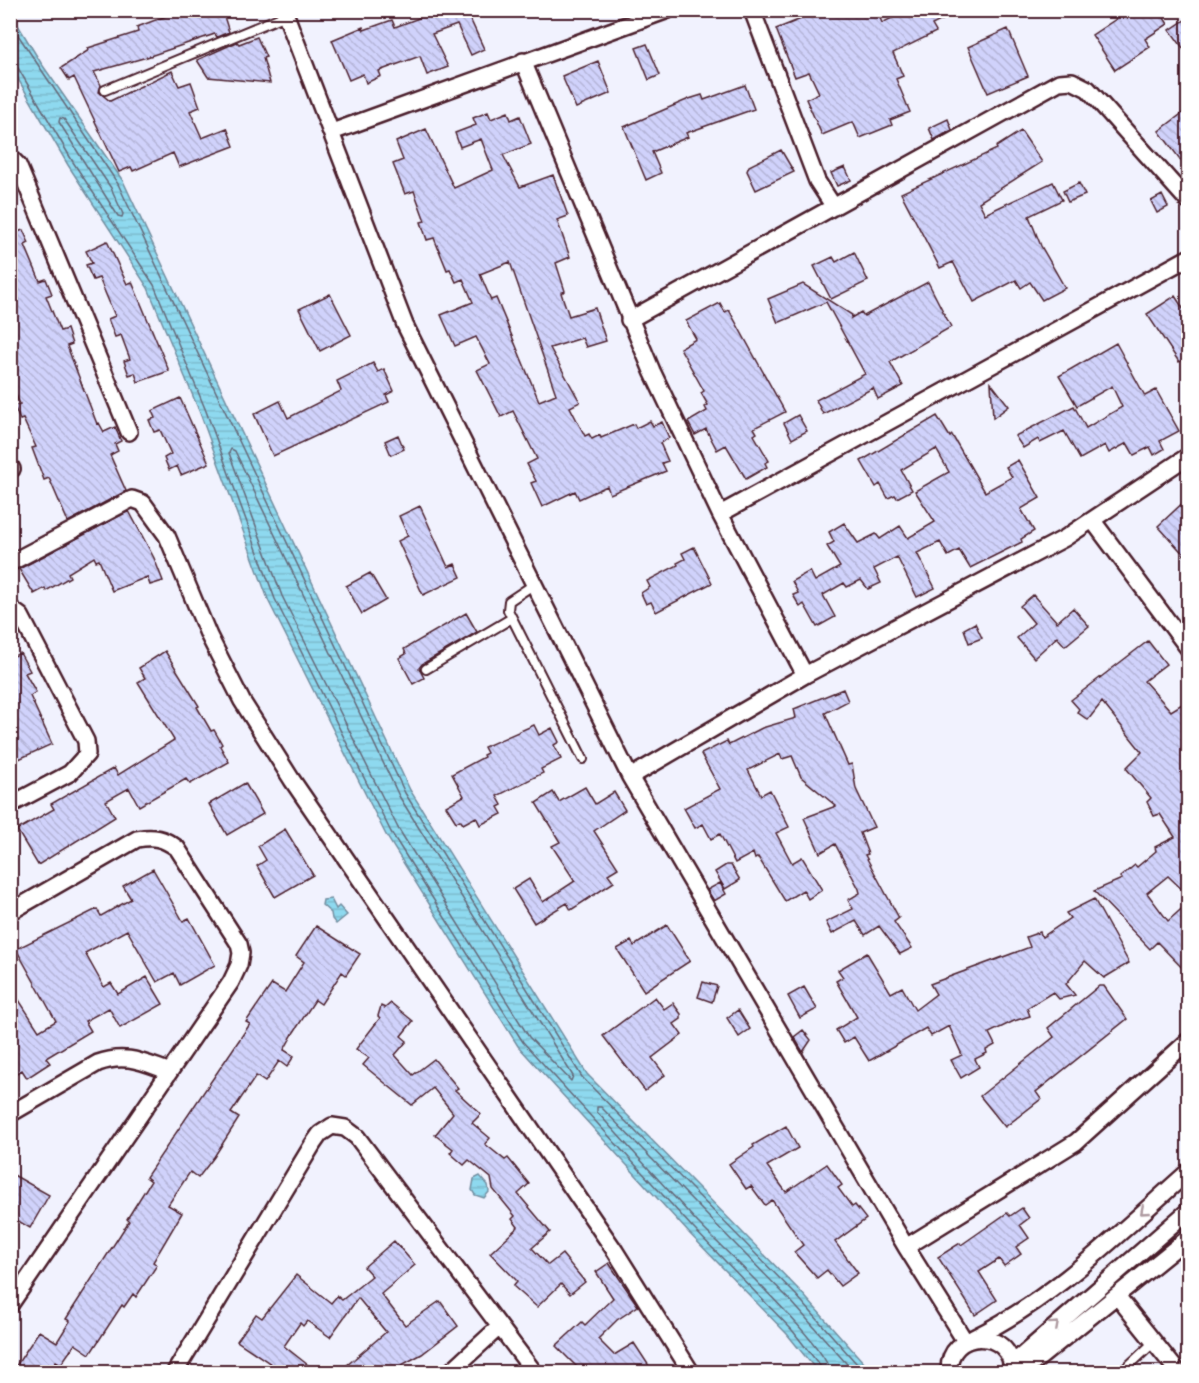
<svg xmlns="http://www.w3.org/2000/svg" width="1199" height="1383" viewBox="0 0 1199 1383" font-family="'Balsamiq Sans',sans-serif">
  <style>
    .water { fill: url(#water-rules); stroke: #738fa1; stroke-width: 1.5 }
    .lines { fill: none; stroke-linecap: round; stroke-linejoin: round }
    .shore { stroke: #656979; stroke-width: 1.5 }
    .building { fill: url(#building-back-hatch); stroke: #4a1f2b; stroke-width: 1.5; fill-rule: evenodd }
    .service-casing { stroke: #4a1f2b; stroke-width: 12 }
    .minor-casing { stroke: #4a1f2b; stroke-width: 20 }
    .service { stroke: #fff; stroke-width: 8 }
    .minor { stroke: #fff; stroke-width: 15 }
    .oneway { stroke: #ae9aa0 }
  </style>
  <defs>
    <pattern id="water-rules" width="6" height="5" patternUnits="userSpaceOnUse" patternTransform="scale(1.5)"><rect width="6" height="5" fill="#8ed9ef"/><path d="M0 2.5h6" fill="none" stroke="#7cbacd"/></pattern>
    <pattern id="building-back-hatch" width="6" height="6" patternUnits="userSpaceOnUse" patternTransform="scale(1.5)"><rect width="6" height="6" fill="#d0d2fb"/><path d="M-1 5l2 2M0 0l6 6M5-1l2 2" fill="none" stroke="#b4b4d7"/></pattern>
  </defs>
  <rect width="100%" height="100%" fill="#f1f2fe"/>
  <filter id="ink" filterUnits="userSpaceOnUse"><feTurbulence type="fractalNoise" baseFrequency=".0167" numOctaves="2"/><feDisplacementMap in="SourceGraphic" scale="12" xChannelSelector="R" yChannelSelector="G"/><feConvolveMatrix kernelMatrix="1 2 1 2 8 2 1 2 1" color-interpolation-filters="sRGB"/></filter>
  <g filter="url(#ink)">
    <path class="water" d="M10,12L41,63L123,181L410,790L587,1074L800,1291L872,1372H818L787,1334L689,1233L518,1046L386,835L269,602L200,413L148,288L68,165L11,67Z
      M331,899L336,909L339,906L347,915L336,924L332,919L331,913L322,905L323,900Z
      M480,1176L488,1185L489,1192L484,1198L475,1195L472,1190L474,1179Z"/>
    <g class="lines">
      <path class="shore" d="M10,23L118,184L405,793L582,1077L796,1295L864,1372
        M10,65L18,68L73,162L154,285L206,411L275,599L391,832L523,1042L693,1228L792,1330L821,1367L822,1372
        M60,118L64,119L111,188L123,214L122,217L118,216L59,122Z
        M231,449L235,451L399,796L573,1076L571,1081L529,1037L398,828L282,596L229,453Z
        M830,1372C828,1347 721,1247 698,1223C664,1186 631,1149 597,1112V1107H601L790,1300L854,1372"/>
    </g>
    <path class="building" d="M182,10H222L229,32L217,37L215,34L147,57L94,72L101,85L99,92L110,101L172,71L179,86L191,82L200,107L190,111L202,138L227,128L234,146L179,167L173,153L133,171L131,167L119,172L74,77L69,80L61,68L89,50L88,48L138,32L137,27Z
      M440,10H466L484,49L471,55L457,25L432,34L448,67L427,75L420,56L379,71L381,76L366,83L363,74L349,80L332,40L363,27L364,30L392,20L395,27Z
      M806,10H877L882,23L908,10H962L932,25L936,32L893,53L903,76L896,79L910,112L890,120L892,125L860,138L853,122L822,135L806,99L819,93L809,72L795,77L776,29L801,19L799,14Z
      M1110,10H1159L1168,24L1145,39L1150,47L1115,70L1092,35L1116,19Z
      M1188,18V55L1170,30Z
      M1008,29L1028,76L988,93L968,47Z
      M257,37L266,57L263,58L270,83L208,77L197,60L237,42L239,44Z
      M647,44L660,75L649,80L636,48Z
      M598,61L611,93L576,108L562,76Z
      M745,85L754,109L686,133L688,137L652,152L661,173L646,180L624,127L689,99L702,95L704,100Z
      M1188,109V170L1159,131Z
      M488,112L491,119L508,112L511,120L520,116L531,144L503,155L520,187L553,175L568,216L557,220L570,257L556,263L565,291L561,293L569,316L595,308L606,341L586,347L582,338L550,348L580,402L570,407L585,436L589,434L592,439L600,435L601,438L634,424L636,428L650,421L653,426L662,422L669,438L660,443L668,461L662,463L666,471L610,494L607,486L579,499L575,491L542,507L531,483L536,481L527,464L537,459L513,411L501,417L477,370L490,364L476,337L455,346L441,315L473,302L463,279L456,282L450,269L447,270L434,238L427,240L421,222L425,221L414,191L405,194L393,164L403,160L396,142L426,129L454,188L493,170L481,139L460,147L455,133L476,125L473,118ZM510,262L556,394L539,401L496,298L491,300L480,274Z
      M948,119L952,130L934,140L929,128Z
      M1021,131L1042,162L979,202L985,214L1053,182L1062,200L1029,216L1041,246L1065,288L1042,300L1030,282L1021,288L1016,280L974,302L953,262L940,268L901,193L997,149L996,147Z
      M781,150L794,172L756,190L747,171L749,166Z
      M845,167L851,180L837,186L831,173Z
      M1079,183L1085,195L1068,202L1063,191Z
      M1162,195L1168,207L1157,213L1151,201Z
      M23,230L29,243L25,245L40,281L46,279L52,294L46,296L60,331L67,329L72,344L67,346L97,424L99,423L104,432L115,427L121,441L115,444L118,451L110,455L126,491L68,522L49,478L44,480L32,448L36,447L23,419L20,420L14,406L20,404L10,382V235Z
      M107,241L127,284L132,282L169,371L138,382L135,373L129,375L124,361L130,359L121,335L115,337L108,319L115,316L99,278L93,280L86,265L92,263L86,251Z
      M854,252L868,281L831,299L814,266L833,257L836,262Z
      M928,282L951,327L890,362L903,386L878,399L873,388L823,414L816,400L865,374L826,302L778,323L768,299L803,284L852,315L851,318L861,312L864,316Z
      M330,294L351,335L320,351L299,309Z
      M1175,296L1188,316V357L1179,362L1147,314Z
      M720,303L725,312L729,310L785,412L754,428L757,433L754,435L769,461L765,463L767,467L746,479L726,445L717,450L706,429L695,435L688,422L707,411L705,407L708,405L701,393L704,391L680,348L696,339L686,321Z
      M1116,343L1145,396L1156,390L1179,431L1160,441L1164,449L1154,455L1150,447L1134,455L1127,443L1109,453L1105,445L1080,459L1064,431L1040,443L1038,439L1023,448L1015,436L1074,406L1086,428L1122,407L1112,386L1077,406L1059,376Z
      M373,363L378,372L384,369L394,391L386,395L389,402L273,456L254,414L280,401L288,418L341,391L337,381Z
      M991,383L1009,406L993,418Z
      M180,398L209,463L181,475L177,466L169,470L164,458L171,454L160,430L154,432L149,420L155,418L152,411Z
      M798,415L807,431L792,439L784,423Z
      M937,416L950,437L952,435L985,492L1012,477L1006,467L1018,460L1040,498L1021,509L1034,531L1021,539L1022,542L970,568L959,550L948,556L940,542L917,553L935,588L917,597L897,557L874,569L881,583L868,589L861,580L847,587L844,583L823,595L835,617L817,627L804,604L800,607L793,595L798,593L792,581L810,571L815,581L840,567L827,546L834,542L829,532L844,523L858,543L876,534L880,539L900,526L908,538L935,522L915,491L949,472L936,449L901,470L912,490L897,498L895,495L888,498L880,484L876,487L861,461Z
      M398,435L404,449L391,455L385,441Z
      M1188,498V559L1158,526Z
      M420,506L448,567L455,564L461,577L423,595L398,541L408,536L399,516Z
      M129,511L154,558L163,581L150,585L147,577L112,591L99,560L96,561L94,557L68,573L70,577L46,591L45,588L34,594L19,569Z
      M694,547L712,583L656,612L651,602L646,604L641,593L650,587L647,581L678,565L677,563L685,559L682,553Z
      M370,573L386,600L362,614L346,586Z
      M1033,595L1057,622L1073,608L1089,626L1065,646L1057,637L1034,658L1017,638L1034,623L1020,606Z
      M466,613L477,632L422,664L419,668L424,678L413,684L399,658L406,654L404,649Z
      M975,623L982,638L969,643L964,629Z
      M1148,641L1166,664L1144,681L1171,711L1182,704L1188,714V895L1168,876L1147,893L1168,921L1188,903V974L1157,942L1150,949L1094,891L1122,879L1120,877L1135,865L1137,867L1156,851L1155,847L1175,837L1160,814L1154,816L1147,802L1151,798L1126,768L1142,752L1102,702L1088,720L1077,712L1079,709L1071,700Z
      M165,651L199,706L197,707L211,731L214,730L222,744L220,746L229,762L190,784L186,779L139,806L129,788L106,801L115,817L38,865L17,830L54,809L51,804L114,768L118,775L174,740L138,682L145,678L139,668Z
      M20,653L30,671L25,673L36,692L30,696L52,744L10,763V658Z
      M843,689L848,701L825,713L848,765L852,764L856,789L874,827L860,833L868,854L865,855L899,918L894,922L912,948L900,954L879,926L865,935L856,921L832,934L826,922L853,909L848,900L860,893L859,889L835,844L820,853L804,818L836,806L801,777L792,756L782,759L780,754L748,770L761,795L770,790L789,827L776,833L792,863L802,857L822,890L808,899L803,890L785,901L758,857L755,859L753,853L735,863L720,834L711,839L703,824L695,828L684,808L720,789L701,754L727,741L729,745L762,728L796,718L794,709Z
      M534,725L539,735L552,728L559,742L554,745L561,759L541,769L543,773L497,796L502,805L498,807L502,814L480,825L476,817L463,824L460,820L456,822L446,806L464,796L452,774L484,757L483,755L487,753L484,747Z
      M245,783L263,814L227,835L209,804Z
      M585,787L595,804L614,792L625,810L594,831L618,868L608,874L614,882L571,910L567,903L534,923L513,889L529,879L543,902L575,881L552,846L560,842L536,803L553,792L559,802Z
      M285,829L313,875L275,897L257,866L266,860L258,846Z
      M726,865H731L740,880L725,889L715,872Z
      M153,869L183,921L189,918L215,965L180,985L174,973L157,982L127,930L85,953L104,987L111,983L118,994L147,977L163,1004L120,1028L109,1008L85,1021L91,1031L46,1058L50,1063L27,1078L22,1070L10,1077V986L39,1031L56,1021L16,949L97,909L101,916L131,899L123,886Z
      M720,883L726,894L714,901L707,890Z
      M1094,899L1129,963L1104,978L1085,961L1066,984L1075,995L1059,999L1053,992L1027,1008L1030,1016L1014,1021L989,1033L995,1045L986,1050L987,1053L975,1059L979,1067L961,1078L951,1060L962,1055L949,1026L931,1036L926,1028L869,1061L854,1037L844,1043L836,1030L857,1017L836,981L843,977L838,970L867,953L891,993L902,987L915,1010L936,994L930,984L1030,947L1026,937L1040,932L1042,937L1070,918L1066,913Z
      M667,925L690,961L644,991L617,949L631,941L634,946Z
      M316,926L360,954L346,975L342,972L321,1004L315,1000L294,1032L284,1050L294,1056L287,1067L279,1061L265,1082L256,1076L231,1113L239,1118L214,1157L198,1178L190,1172L168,1205L182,1213L153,1262L157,1265L136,1297L133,1294L124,1307L122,1305L90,1354L75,1344L61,1364L56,1361L49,1372H12L39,1331L57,1342L70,1321L66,1319L129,1221L127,1219L151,1181L146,1177L250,1024L246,1022L272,984L285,992L304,962L296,956Z
      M703,982L717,986L712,1002L698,997Z
      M1099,986H1104L1127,1019L1036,1092L1041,1099L1005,1127L980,1096L1054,1037L1048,1028Z
      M804,987L817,1009L800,1018L788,996Z
      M655,997L664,1009L673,1003L681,1014V1019L674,1024L682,1035L652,1058L665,1075L645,1091L603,1036Z
      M391,1003L413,1021L401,1036L407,1041L395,1055L413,1075L434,1059L458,1088L455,1090L481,1114L472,1123L490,1138L485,1144L505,1160L508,1158L529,1184L518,1194L550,1232L532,1248L548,1265L562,1254L585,1282L570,1294L561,1284L537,1307L513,1286L517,1281L490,1253L518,1227L512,1219L515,1216L493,1189L491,1178L469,1160L464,1165L450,1153L453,1149L435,1135L453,1113L433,1088L412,1105L363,1065L369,1058L356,1049L380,1018L378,1016L381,1006L385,1008Z
      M738,1010L750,1029L739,1037L727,1018Z
      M803,1030L811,1040L803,1052L794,1037Z
      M786,1126L798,1148L767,1166L786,1192L827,1164L842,1185L838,1188L852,1207L855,1205L866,1219L835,1242L858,1273L840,1286L827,1270L817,1278L794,1252L803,1245L772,1200L765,1205L751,1186L746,1189L729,1164L754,1147L753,1145Z
      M10,1173L49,1195L30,1228L10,1216Z
      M1022,1208L1029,1218L1020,1225L1029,1238L1016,1247L1021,1254L1004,1266L999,1259L979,1272L997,1300L975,1315L938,1257L960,1243L961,1245L1007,1213L1010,1216Z
      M394,1241L415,1265L381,1294L405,1325L440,1301L458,1326L422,1354L389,1372H339L386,1332L358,1298L330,1337L307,1321L303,1326L300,1323L284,1346L308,1365L302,1372H283L237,1341L256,1314L262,1318L296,1275L331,1303L337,1296L342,1300L372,1276L364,1267Z
      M609,1263L638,1306L617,1320L598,1339L614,1355L634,1343L653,1372H582L556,1346L582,1322L585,1325L613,1298L596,1272Z"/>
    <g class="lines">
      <defs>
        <path id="service" d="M105,90L286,15
          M533,585L509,601L508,610L583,759
          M426,669L512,618
          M1122,1372L1153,1343"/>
        <path id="minor" d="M284,10L405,325L630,777L906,1247L965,1341
          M752,10L817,181L834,207
          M523,61L652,371L720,514L805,675
          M332,132L668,10
          M10,157L18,165L129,432
          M629,320L1059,82L1072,81L1088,89L1188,201
          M10,466L12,469
          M720,514L1188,258
          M1093,521L1188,648
          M10,563L132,499L143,503L167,536L209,636L242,701L292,780L615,1251L691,1372
          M10,608L21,616L86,741L87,754L70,773L10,805
          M630,777L805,675L1065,538L1188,456
          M10,912L137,839C154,836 163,838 177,848L239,944L241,953L239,965L231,982L10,1305
          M10,1114L98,1063C125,1053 142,1062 168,1071
          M906,1247L1076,1142L1188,1041
          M1117,1296L1178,1372
          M973,1338C1054,1299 1121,1231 1188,1172
          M1012,1364L1188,1211
          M175,1372L313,1144L320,1134L332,1126L345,1128L357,1137L534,1372
          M450,1372L498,1328
          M949,1372C947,1328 1012,1327 1012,1371
          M1022,1372L1188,1238"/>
      </defs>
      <use href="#service" class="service-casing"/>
      <use href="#minor" class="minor-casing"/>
      <use href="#service" class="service"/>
      <use href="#minor" class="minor"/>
    </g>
    <defs><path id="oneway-chevron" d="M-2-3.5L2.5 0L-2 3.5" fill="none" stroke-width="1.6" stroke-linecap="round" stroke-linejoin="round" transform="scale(1.5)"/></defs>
    <g class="oneway">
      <use href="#oneway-chevron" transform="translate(1144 1211) rotate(139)"/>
      <use href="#oneway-chevron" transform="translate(1055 1325) rotate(-42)"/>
    </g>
  </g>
  <rect width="1199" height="1383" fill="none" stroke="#fff" stroke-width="36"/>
  <rect x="18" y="18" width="1163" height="1347" fill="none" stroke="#4a1f2b" stroke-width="2" filter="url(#ink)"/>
</svg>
